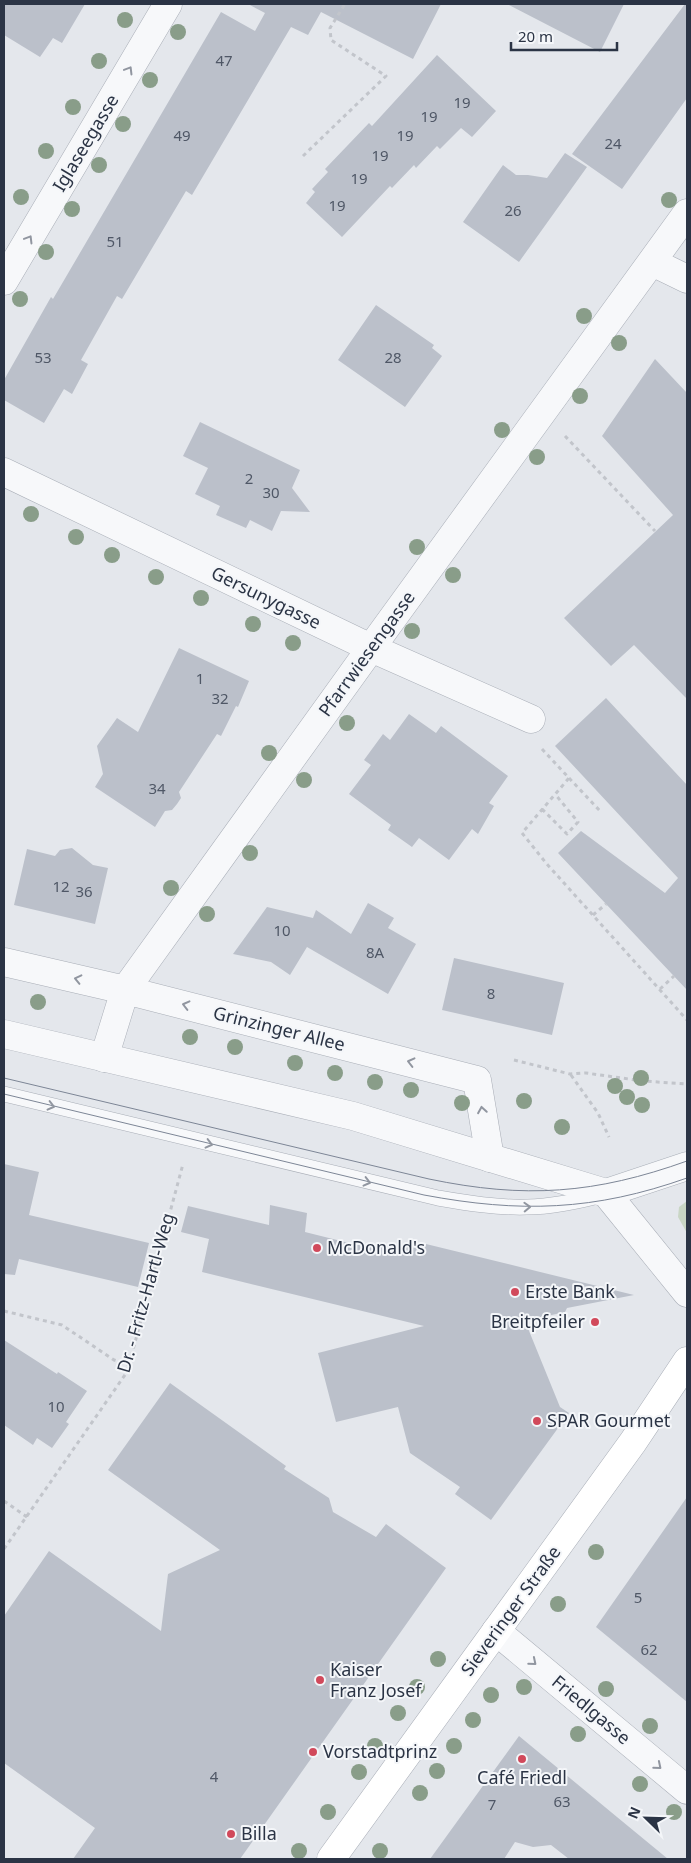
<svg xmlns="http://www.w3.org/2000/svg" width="691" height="1863" viewBox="0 0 691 1863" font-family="'Noto Sans',sans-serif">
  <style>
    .green { fill: #c9d6c5 }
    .building { fill: #bbc0ca }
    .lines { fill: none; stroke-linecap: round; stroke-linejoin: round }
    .service-casing { stroke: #a9aeb7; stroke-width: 16 }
    .minor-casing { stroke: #a9aeb7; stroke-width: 29 }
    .tertiary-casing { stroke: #a9aeb7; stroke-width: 29 }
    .secondary-casing { stroke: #a9aeb7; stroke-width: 29 }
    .path { stroke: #c2c5cb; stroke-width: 3; stroke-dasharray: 4 4; stroke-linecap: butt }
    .service { stroke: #f7f8fa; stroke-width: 15 }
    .minor { stroke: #f7f8fa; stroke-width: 28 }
    .tertiary { stroke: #f7f8fa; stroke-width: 28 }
    .secondary { stroke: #fff; stroke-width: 28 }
    .tram { stroke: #7d8696; stroke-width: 1 }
    .tree { fill: #899d89 }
    .oneway { stroke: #9196a0 }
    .poi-dot { fill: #d1495b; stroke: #f4f6f9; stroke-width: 2 }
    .labels { text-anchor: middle; stroke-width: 4; stroke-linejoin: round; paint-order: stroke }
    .number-label { font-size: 15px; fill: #4f5766 }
    .street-label { font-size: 18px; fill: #2b3445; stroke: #f4f6f9 }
    .poi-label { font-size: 18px; fill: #2b3445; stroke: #f4f6f9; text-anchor: start }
  </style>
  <rect width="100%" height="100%" fill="#e4e7ec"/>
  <path class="green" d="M687,1201V1233L678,1217L679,1207Z"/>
  <path class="building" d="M4,4H85L62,43L53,38L40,57L4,35Z
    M248,4H441L413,59L321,12L308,35L291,27L192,195L186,191L122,299L117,296L81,360L88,364L72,394L64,389L44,423L4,400V380L51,297L53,299L221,12L255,31L265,13Z
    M507,4H624L600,52Z
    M685,4H687V98L622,189L572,154Z
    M437,55L496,111L472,137L461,128L440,149L437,146L416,168L414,165L392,188L390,186L342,237L306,203L315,192L312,189L328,172L325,169L369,123L372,126Z
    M565,153L587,167L519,262L463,222L503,165L516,175H528L547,178Z
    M376,305L434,345L432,348L442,356L405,407L338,360Z
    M655,359L687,393V699L634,645L611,666L564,618L673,515L602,436Z
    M200,422L300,470L292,488L310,512L281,511L272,531L250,520L246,528L216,515L220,506L195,494L208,468L183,456Z
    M179,648L249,681L238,707L236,706L221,736L217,734L179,792L181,798L177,804L172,810L165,811L155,827L95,787L103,774L97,746L117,718L138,732Z
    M606,698L687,785V990L558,853L581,831L665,893L678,878L555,746Z
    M409,714L436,733L441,726L508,776L489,803L494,806L478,834L472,829L449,860L419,838L412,847L388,830L391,825L349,794L371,765L364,760L383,734L390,740Z
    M72,848L93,865L108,868L95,924L14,905L27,849L55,856L60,850Z
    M368,903L394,918L388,928L416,944L388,994L307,947L290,975L271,962L233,954L267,907L313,918L316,910L351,934Z
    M454,958L564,983L552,1035L442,1010Z
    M4,1164L39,1172L29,1215L149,1243L138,1287L19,1259L15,1275L4,1274Z
    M270,1205L307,1213L305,1232L357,1245L426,1244L634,1295L567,1308L565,1312L525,1321L560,1407L569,1413L491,1520L455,1494L460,1487L410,1453L398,1407L336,1422L318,1353L424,1326L202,1272L209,1239L181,1232L188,1206L269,1225Z
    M4,1340L57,1374L58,1372L87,1391L66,1422L69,1424L52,1448L37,1438L33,1445L4,1425Z
    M170,1383L286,1466L284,1469L329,1498L333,1512L376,1537L386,1524L446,1568L240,1859H73L95,1828L4,1763V1616L49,1551L161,1631L168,1574L220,1550L108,1470Z
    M687,1497V1702L596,1627Z
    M519,1736L617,1817L668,1859H569L551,1845L533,1847L515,1842L504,1859H430Z"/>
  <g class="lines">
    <defs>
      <path id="service" d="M4,1094L438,1198C467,1203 498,1208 527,1207C548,1207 581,1201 601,1195"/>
      <path id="minor" d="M652,262L687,279
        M4,281L168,4
        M4,472L371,648L531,719
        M4,962L125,990L477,1080L490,1158
        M104,1058L125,990L371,648L687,213"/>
      <path id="tertiary" d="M4,1034L353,1116L606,1193L687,1166
        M606,1193L687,1293
        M496,1631L687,1790"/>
      <path id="secondary" d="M331,1859L633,1442L687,1361"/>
    </defs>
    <use href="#service" class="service-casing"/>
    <use href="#minor" class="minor-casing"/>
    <use href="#tertiary" class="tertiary-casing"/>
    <use href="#secondary" class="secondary-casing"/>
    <path class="path" d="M303,156L386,76L331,40L330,28L345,4
      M565,436L655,531
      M542,749L569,778L522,833L546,863L687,1020
      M569,778L601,812
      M542,809L567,834L578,822L555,794
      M593,915L606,904
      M660,989L674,976
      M514,1060L570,1074L586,1073L643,1081L687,1084
      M571,1075L598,1113L609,1137
      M592,1293L616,1295
      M4,1311L62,1325L114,1360L129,1365
      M4,1501L27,1517
      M4,1549L127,1372L183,1164"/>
    <use href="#service" class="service"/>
    <use href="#minor" class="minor"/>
    <use href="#tertiary" class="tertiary"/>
    <use href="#secondary" class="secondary"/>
    <path class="tram" d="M4,1078L429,1179C525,1199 595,1194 687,1161
      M4,1094L424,1195C520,1213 594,1211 687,1178"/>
  </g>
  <g class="tree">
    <circle cx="125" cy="20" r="8"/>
    <circle cx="178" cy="32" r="8"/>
    <circle cx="99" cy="61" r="8"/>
    <circle cx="150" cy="80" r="8"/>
    <circle cx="73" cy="107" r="8"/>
    <circle cx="123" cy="124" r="8"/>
    <circle cx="46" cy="151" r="8"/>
    <circle cx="99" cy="165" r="8"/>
    <circle cx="21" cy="197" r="8"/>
    <circle cx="669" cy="200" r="8"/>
    <circle cx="72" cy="209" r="8"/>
    <circle cx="46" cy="252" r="8"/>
    <circle cx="20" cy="299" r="8"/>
    <circle cx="584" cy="316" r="8"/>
    <circle cx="619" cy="343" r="8"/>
    <circle cx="580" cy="396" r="8"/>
    <circle cx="502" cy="430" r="8"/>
    <circle cx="537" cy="457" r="8"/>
    <circle cx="31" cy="514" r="8"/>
    <circle cx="76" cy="537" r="8"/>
    <circle cx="417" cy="547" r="8"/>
    <circle cx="112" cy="555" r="8"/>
    <circle cx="453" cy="575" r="8"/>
    <circle cx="156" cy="577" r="8"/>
    <circle cx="201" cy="598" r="8"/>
    <circle cx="253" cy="624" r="8"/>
    <circle cx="412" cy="631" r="8"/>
    <circle cx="293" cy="643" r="8"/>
    <circle cx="347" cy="723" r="8"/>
    <circle cx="269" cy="753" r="8"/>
    <circle cx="304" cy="780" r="8"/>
    <circle cx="250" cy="853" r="8"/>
    <circle cx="171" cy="888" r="8"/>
    <circle cx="207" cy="914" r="8"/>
    <circle cx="38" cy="1002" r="8"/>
    <circle cx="190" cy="1037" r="8"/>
    <circle cx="235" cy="1047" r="8"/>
    <circle cx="295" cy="1063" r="8"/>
    <circle cx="335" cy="1073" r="8"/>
    <circle cx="641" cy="1078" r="8"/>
    <circle cx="375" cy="1082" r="8"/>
    <circle cx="615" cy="1086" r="8"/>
    <circle cx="411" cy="1090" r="8"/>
    <circle cx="627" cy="1097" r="8"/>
    <circle cx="524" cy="1101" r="8"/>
    <circle cx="462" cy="1103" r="8"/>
    <circle cx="642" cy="1105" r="8"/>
    <circle cx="562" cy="1127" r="8"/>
    <circle cx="596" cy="1552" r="8"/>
    <circle cx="558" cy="1604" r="8"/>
    <circle cx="438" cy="1659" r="8"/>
    <circle cx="417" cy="1687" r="8"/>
    <circle cx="524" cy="1687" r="8"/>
    <circle cx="606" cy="1689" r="8"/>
    <circle cx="491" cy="1695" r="8"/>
    <circle cx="398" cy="1713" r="8"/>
    <circle cx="473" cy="1720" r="8"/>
    <circle cx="650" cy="1726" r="8"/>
    <circle cx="578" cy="1734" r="8"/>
    <circle cx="375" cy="1746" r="8"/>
    <circle cx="454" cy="1746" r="8"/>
    <circle cx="437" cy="1771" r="8"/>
    <circle cx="359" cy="1772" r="8"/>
    <circle cx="640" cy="1784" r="8"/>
    <circle cx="420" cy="1793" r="8"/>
    <circle cx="328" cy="1812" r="8"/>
    <circle cx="674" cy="1812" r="8"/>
    <circle cx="299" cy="1851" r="8"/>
    <circle cx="380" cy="1851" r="8"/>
  </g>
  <defs><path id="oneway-chevron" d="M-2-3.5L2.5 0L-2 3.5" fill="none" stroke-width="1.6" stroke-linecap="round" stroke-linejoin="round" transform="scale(1.25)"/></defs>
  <g class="oneway">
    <use href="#oneway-chevron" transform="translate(129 70) rotate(-59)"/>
    <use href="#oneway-chevron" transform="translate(29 239) rotate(-59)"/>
    <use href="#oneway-chevron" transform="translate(78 979) rotate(-167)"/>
    <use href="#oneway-chevron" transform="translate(186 1005) rotate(-166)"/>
    <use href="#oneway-chevron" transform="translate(411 1062) rotate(-166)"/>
    <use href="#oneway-chevron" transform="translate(51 1106) rotate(14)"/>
    <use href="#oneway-chevron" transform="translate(482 1110) rotate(-99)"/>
    <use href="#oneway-chevron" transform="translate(209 1144) rotate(14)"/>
    <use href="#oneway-chevron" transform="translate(367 1182) rotate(14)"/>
    <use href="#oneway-chevron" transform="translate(527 1207) rotate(-2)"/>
    <use href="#oneway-chevron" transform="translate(533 1662) rotate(40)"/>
    <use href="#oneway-chevron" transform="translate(658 1766) rotate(40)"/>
  </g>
  <g class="poi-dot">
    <circle cx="317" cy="1248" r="5"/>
    <circle cx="515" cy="1292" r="5"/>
    <circle cx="595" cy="1322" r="5"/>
    <circle cx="537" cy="1421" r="5"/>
    <circle cx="320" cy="1680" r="5"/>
    <circle cx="313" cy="1752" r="5"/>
    <circle cx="522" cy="1759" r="5"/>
    <circle cx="231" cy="1834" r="5"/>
  </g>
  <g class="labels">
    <g class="number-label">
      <text x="224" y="66">47</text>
      <text x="462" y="108">19</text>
      <text x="429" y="122">19</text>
      <text x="182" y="141">49</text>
      <text x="405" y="141">19</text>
      <text x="613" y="149">24</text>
      <text x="380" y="161">19</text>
      <text x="359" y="184">19</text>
      <text x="337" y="211">19</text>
      <text x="513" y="216">26</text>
      <text x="115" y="247">51</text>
      <text x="43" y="363">53</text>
      <text x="393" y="363">28</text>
      <text x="249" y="484">2</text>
      <text x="271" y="498">30</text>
      <text x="200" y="684">1</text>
      <text x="220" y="704">32</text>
      <text x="157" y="794">34</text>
      <text x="61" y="892">12</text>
      <text x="84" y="897">36</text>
      <text x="282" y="936">10</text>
      <text x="375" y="958">8A</text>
      <text x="491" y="999">8</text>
      <text x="56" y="1412">10</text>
      <text x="638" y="1603">5</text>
      <text x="649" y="1655">62</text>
      <text x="214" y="1782">4</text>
      <text x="562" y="1807">63</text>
      <text x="492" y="1810">7</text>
    </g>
    <g class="street-label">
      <text transform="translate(86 143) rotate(-59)" y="6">Iglaseegasse</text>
      <text transform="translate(266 598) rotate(26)" y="6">Gersunygasse</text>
      <text transform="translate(367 654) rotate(-54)" y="6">Pfarrwiesengasse</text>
      <text transform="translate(279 1029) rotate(14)" y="6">Grinzinger Allee</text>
      <text transform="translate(146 1293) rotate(-74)" y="6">Dr. - Fritz-Hartl-Weg</text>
      <text transform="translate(511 1611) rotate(-54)" y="6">Sieveringer Straße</text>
      <text transform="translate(591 1710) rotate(40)" y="6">Friedlgasse</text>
    </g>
    <g class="poi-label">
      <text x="327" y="1254">McDonald's</text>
      <text x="525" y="1298">Erste Bank</text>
      <text x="585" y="1328" text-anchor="end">Breitpfeiler</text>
      <text x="547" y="1427">SPAR Gourmet</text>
      <text x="330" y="1676">Kaiser<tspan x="330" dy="21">Franz Josef</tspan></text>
      <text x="323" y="1758">Vorstadtprinz</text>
      <text x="522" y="1784" text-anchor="middle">Café Friedl</text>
      <text x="241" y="1840">Billa</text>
    </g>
  </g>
  <rect width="691" height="1863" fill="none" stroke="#2b3445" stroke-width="10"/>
  <g transform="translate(646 1818) rotate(293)" stroke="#f4f6f9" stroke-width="4" paint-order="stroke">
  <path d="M0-4L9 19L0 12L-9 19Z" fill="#2b3445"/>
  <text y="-8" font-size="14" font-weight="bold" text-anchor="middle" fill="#2b3445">N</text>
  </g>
  <path d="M511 42v8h106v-8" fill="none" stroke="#2b3445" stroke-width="2.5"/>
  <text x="518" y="42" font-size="15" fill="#2b3445" stroke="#f4f6f9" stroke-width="4" paint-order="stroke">20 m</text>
</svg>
